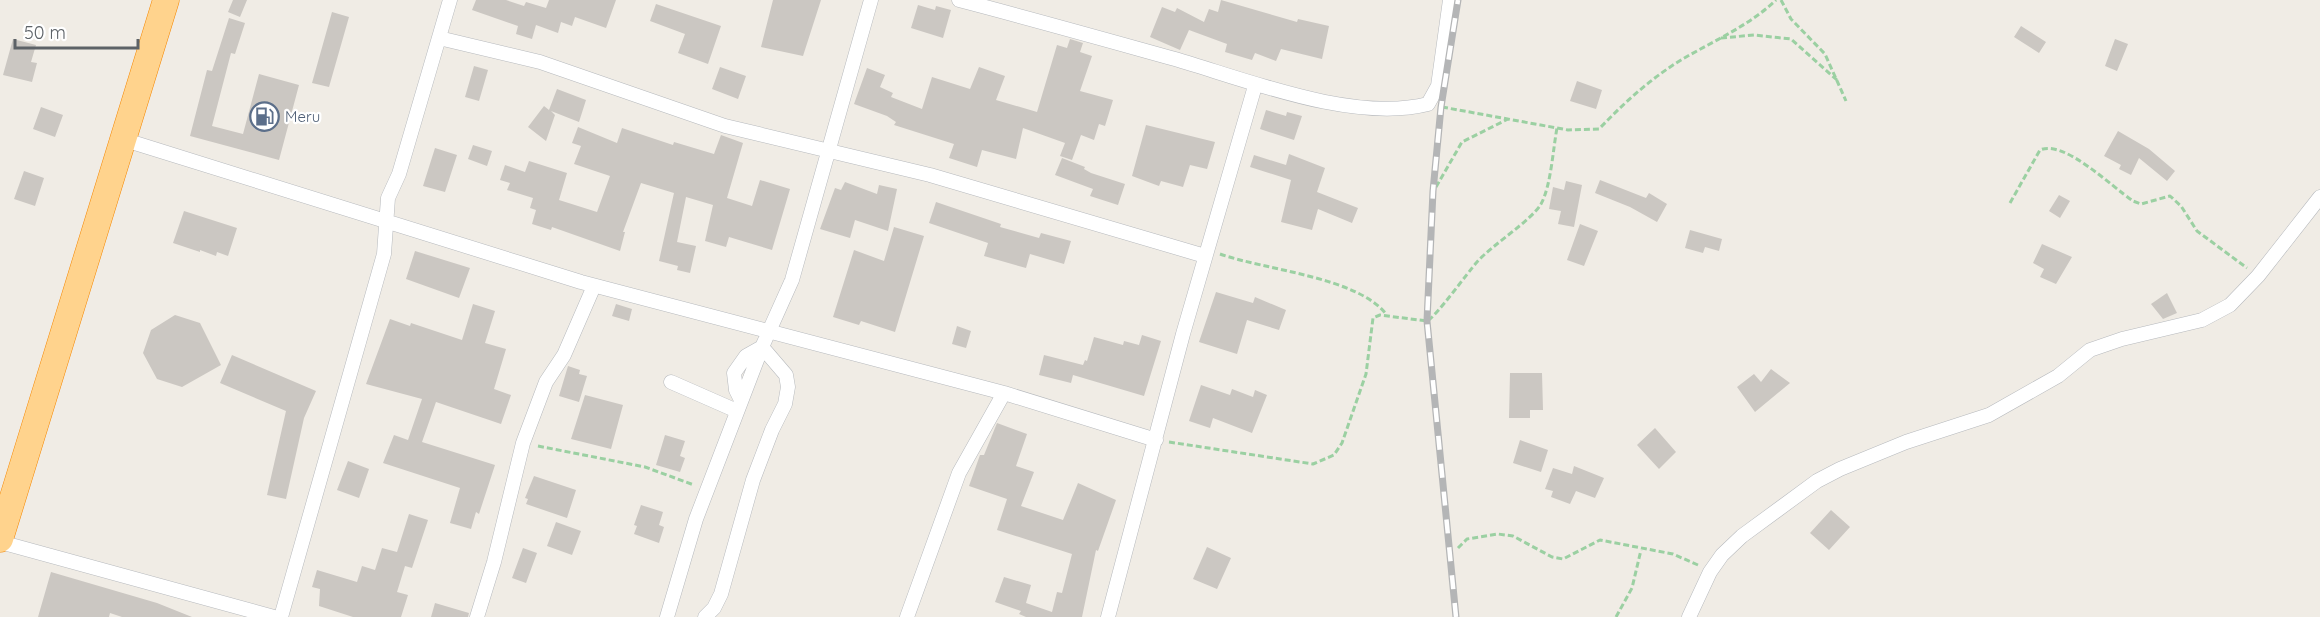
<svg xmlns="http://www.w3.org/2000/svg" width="2320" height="617" viewBox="0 0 2320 617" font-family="Quicksand,sans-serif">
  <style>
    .building { fill: #cbc7c2 }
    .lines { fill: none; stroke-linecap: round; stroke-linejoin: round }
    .street-casing { stroke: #b6b9bd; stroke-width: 15 }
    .highway-casing { stroke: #f58700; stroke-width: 27 }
    .path { stroke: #9bd0a2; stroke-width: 3; stroke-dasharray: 6 3; stroke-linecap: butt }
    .street { stroke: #fff; stroke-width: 14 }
    .highway { stroke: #ffd38d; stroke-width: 26 }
    .rail-casing { stroke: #b4b5b6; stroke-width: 7 }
    .rail { stroke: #fff; stroke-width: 4.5; stroke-dasharray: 14; stroke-linecap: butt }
    .labels { text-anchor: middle; stroke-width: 4.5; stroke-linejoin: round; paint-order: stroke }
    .service-label { font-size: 15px; fill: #4e5e75; stroke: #fff; text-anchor: start }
  </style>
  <rect width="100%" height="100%" fill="#f0ece5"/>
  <path class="building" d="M233,0H247L240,17L228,12Z
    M476,0H506L524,6L526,2L546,8L549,0H616L606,28L575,17L572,26L561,22L558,33L536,25L532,39L516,34L518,26L472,10Z
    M773,0H821L803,56L761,47Z
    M1221,0L1297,22L1298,19L1329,26L1322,59L1281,49L1276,61L1255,53L1252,60L1225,52L1227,44L1189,30L1180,50L1150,37L1162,7L1175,12L1177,8L1204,22L1209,9L1218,12Z
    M656,4L721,26L708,64L678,53L685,34L650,21Z
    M918,5L935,10L936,6L951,10L943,38L911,28Z
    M332,12L349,17L329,87L312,83Z
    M229,18L245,23L235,54L231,53L212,126L243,134L259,74L299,85L279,160L190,136L207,70L212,71Z
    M2021,26L2046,42L2039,53L2014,37Z
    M13,39L36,45L31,62L37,63L32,82L3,75Z
    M1070,39L1083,43L1080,52L1092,56L1080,91L1113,100L1105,126L1099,124L1094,140L1081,135L1072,160L1060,156L1065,143L1023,128L1016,159L982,150L977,167L949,158L954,144L894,125L896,122L887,116L854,104L867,68L885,75L880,87L893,93L891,97L922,109L932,77L970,89L979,67L1005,76L996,100L1037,112L1057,45L1067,48Z
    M2115,39L2128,44L2117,71L2105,66Z
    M474,66L488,70L479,101L465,97Z
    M720,67L746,76L738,99L712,89Z
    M1577,81L1602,90L1596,109L1570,101Z
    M557,89L586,100L579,122L551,111L555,115L546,141L528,127L544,106L549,110Z
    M41,107L63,115L55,137L33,129Z
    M1266,110L1286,116L1287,112L1302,116L1294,140L1260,129Z
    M1146,125L1215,142L1207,169L1190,165L1183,187L1161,181L1159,186L1132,176Z
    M578,127L617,143L622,128L673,145L674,142L714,154L721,135L743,143L727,198L752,206L760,180L790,189L772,250L729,237L726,247L705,241L713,205L686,197L677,242L696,246L690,273L677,270L678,266L659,261L674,193L641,183L623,232H625L620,251L552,227L551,230L532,224L536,210L530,208L533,198L507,190L510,183L500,180L505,165L525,172L529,161L567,173L559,200L597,212L610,176L574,164L581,146L572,143Z
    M2118,131L2149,149L2175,171L2167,181L2139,158L2131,175L2119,169L2121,165L2104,156Z
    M473,145L492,151L487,166L468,159Z
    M435,148L457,155L445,192L423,186Z
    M1289,154L1325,168L1317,192L1358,208L1352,223L1318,209L1312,230L1281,222L1291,180L1250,167L1254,155L1286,165Z
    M1062,158L1085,167L1084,169L1091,173L1125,184L1118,205L1090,196L1093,189L1055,175Z
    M24,171L44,178L35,206L14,199Z
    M1600,180L1646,198L1649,193L1667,204L1657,222L1630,207L1595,193Z
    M1566,181L1582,185L1574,227L1558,224L1561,211L1549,209L1553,187L1564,190Z
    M845,182L877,194L879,185L897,189L888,231L855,220L850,238L820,229L835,188L841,190Z
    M2059,195L2070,201L2060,218L2049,211Z
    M936,202L1001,224L1000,227L1039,238L1041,233L1071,241L1064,264L1030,254L1026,268L984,256L988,243L929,223Z
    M184,211L237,228L228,256L217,252L216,256L200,250V252L173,243Z
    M1580,224L1598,231L1584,266L1567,260Z
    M894,227L924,236L895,332L861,321L859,325L833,317L854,250L884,261Z
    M1690,230L1722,239L1719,251L1705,247L1703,253L1685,248Z
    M2042,244L2072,257L2056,284L2040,277L2044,269L2033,263Z
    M415,251L470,268L459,298L406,279Z
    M1216,292L1253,303L1255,297L1286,310L1279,330L1247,320L1237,354L1199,342Z
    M2167,293L2177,313L2163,319L2151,304Z
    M473,304L495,311L485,343L506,349L494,389L511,395L501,424L436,402L422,442L495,465L479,514L476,512L471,529L450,523L460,488L383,463L394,435L408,440L422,399L366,384L390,319L410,326L411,323L462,340Z
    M616,304L632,309L629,321L612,316Z
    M175,315L200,323L221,365L182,387L157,379L143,353L151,330Z
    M957,326L971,331L966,348L952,344Z
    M1142,335L1161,341L1144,396L1073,375L1071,383L1039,375L1044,355L1083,365L1085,360L1087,361L1094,337L1123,345L1124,341L1139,345Z
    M232,355L316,391L304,418L286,499L267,495L286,411L220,383Z
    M568,366L580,370L579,374L587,376L579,402L559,396Z
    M1771,369L1790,383L1755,412L1737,387L1754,374L1761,382Z
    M1510,373H1542L1543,410H1530V418H1509Z
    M1201,385L1230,395L1232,389L1253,397L1255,390L1267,395L1252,433L1213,418L1210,428L1189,421Z
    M585,395L623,405L611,449L571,439Z
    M997,423L1027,434L1016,466L1034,472L1021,506L1063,520L1078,483L1116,500L1098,551L1096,550L1082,617H1026L1019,614L1021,611L995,602L1004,577L1031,585L1026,603L1052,612L1057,592L1062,593L1072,554L997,530L1007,499L969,486L980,455H984Z
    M1655,428L1676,452L1659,469L1637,445Z
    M665,435L685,441L680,456L685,458L680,472L656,465Z
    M1520,440L1548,450L1541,472L1513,463Z
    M348,461L369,469L359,498L337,490Z
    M1574,466L1604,478L1595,498L1576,491L1570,504L1551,497L1553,491L1545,489L1553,468L1572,474Z
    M534,476L576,490L567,518L526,504L528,499L525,498Z
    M641,505L663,512L659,525L664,527L659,543L634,534L637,526L634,525Z
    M1831,510L1850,527L1829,550L1810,533Z
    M409,514L428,520L412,568L405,566L397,592L408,595L401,617H353L319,606L320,589L312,587L317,570L357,582L362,566L375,570L382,548L397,552Z
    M556,522L581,531L572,555L547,546Z
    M1207,547L1231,558L1217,589L1193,579Z
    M523,548L537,553L526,583L512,578Z
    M51,572L157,603L192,617H122L110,613L109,617H38Z
    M435,603L469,613L468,617H431Z"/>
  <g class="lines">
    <defs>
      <path id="street" d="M959,0C1032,19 1103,39 1175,59C1247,80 1354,123 1428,104L1438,86L1450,0
        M439,38L540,62L725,126L930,175L1205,256
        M122,139L581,282L1004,393L1156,440
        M671,382L737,411
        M0,542L274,617
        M281,617L384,254L388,198L399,174L450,0
        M477,617L494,562L523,443L546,382L564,355L594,286
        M667,617L696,519L762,347L792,280L871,0
        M705,617L714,608L721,594L753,480L772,430L785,404L788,387L786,375L762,347L746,356L734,373L736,390L741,400
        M907,617L959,473L1004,393
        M1108,617L1183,334L1255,86
        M1689,617L1710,572L1722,555L1742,536L1817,481L1840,469L1906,442L1989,415L2058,376L2090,350L2122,339L2202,320L2230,305L2258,276L2320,197"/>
      <path id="highway" d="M0,539L166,0"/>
    </defs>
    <use href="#street" class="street-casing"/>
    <use href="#highway" class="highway-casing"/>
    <path class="path" d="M1781,0L1791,19L1825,54L1846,101
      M1721,38L1754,35L1791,39L1837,80
      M1442,107L1568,130L1599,129C1624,103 1650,79 1681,60C1713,41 1749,26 1776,0
      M1436,187L1462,142L1508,119
      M2010,203L2040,150C2064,139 2112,187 2133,201L2141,204L2170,196L2181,206L2197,231L2247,268
      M1220,254C1265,270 1357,277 1386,314
      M1169,442L1313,464L1334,455L1342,443L1366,374L1373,318L1380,315L1427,321C1435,318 1468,272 1477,262C1493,244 1531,221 1541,204C1551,186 1553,149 1557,128
      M538,446L645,467L694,485
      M1458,548L1467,539L1498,534L1513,536L1552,557L1563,559L1600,540L1673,554L1698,565
      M1616,617L1632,588L1641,550"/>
    <use href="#street" class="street"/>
    <use href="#highway" class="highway"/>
    <defs>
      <path id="rail" d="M1456,617L1427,321L1433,191L1441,107L1458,0"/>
    </defs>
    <use href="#rail" class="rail-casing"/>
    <use href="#rail" class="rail"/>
  </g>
  <defs>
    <symbol id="fuel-ring" viewBox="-11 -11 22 22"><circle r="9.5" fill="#fff" stroke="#5c6f8a" stroke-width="1.5"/><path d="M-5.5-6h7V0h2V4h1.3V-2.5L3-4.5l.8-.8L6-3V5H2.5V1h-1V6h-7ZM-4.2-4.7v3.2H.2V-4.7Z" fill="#5c6f8a"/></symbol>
  </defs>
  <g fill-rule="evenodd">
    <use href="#fuel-ring" x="248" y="100" width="33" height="33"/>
  </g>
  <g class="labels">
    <g class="service-label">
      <text x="285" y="122">Meru</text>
    </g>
  </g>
  <path d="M15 39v9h123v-9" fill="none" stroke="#5d6267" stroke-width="3"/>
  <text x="24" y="39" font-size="18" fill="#5d6267" stroke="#ffffff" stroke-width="4.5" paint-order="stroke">50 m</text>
</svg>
